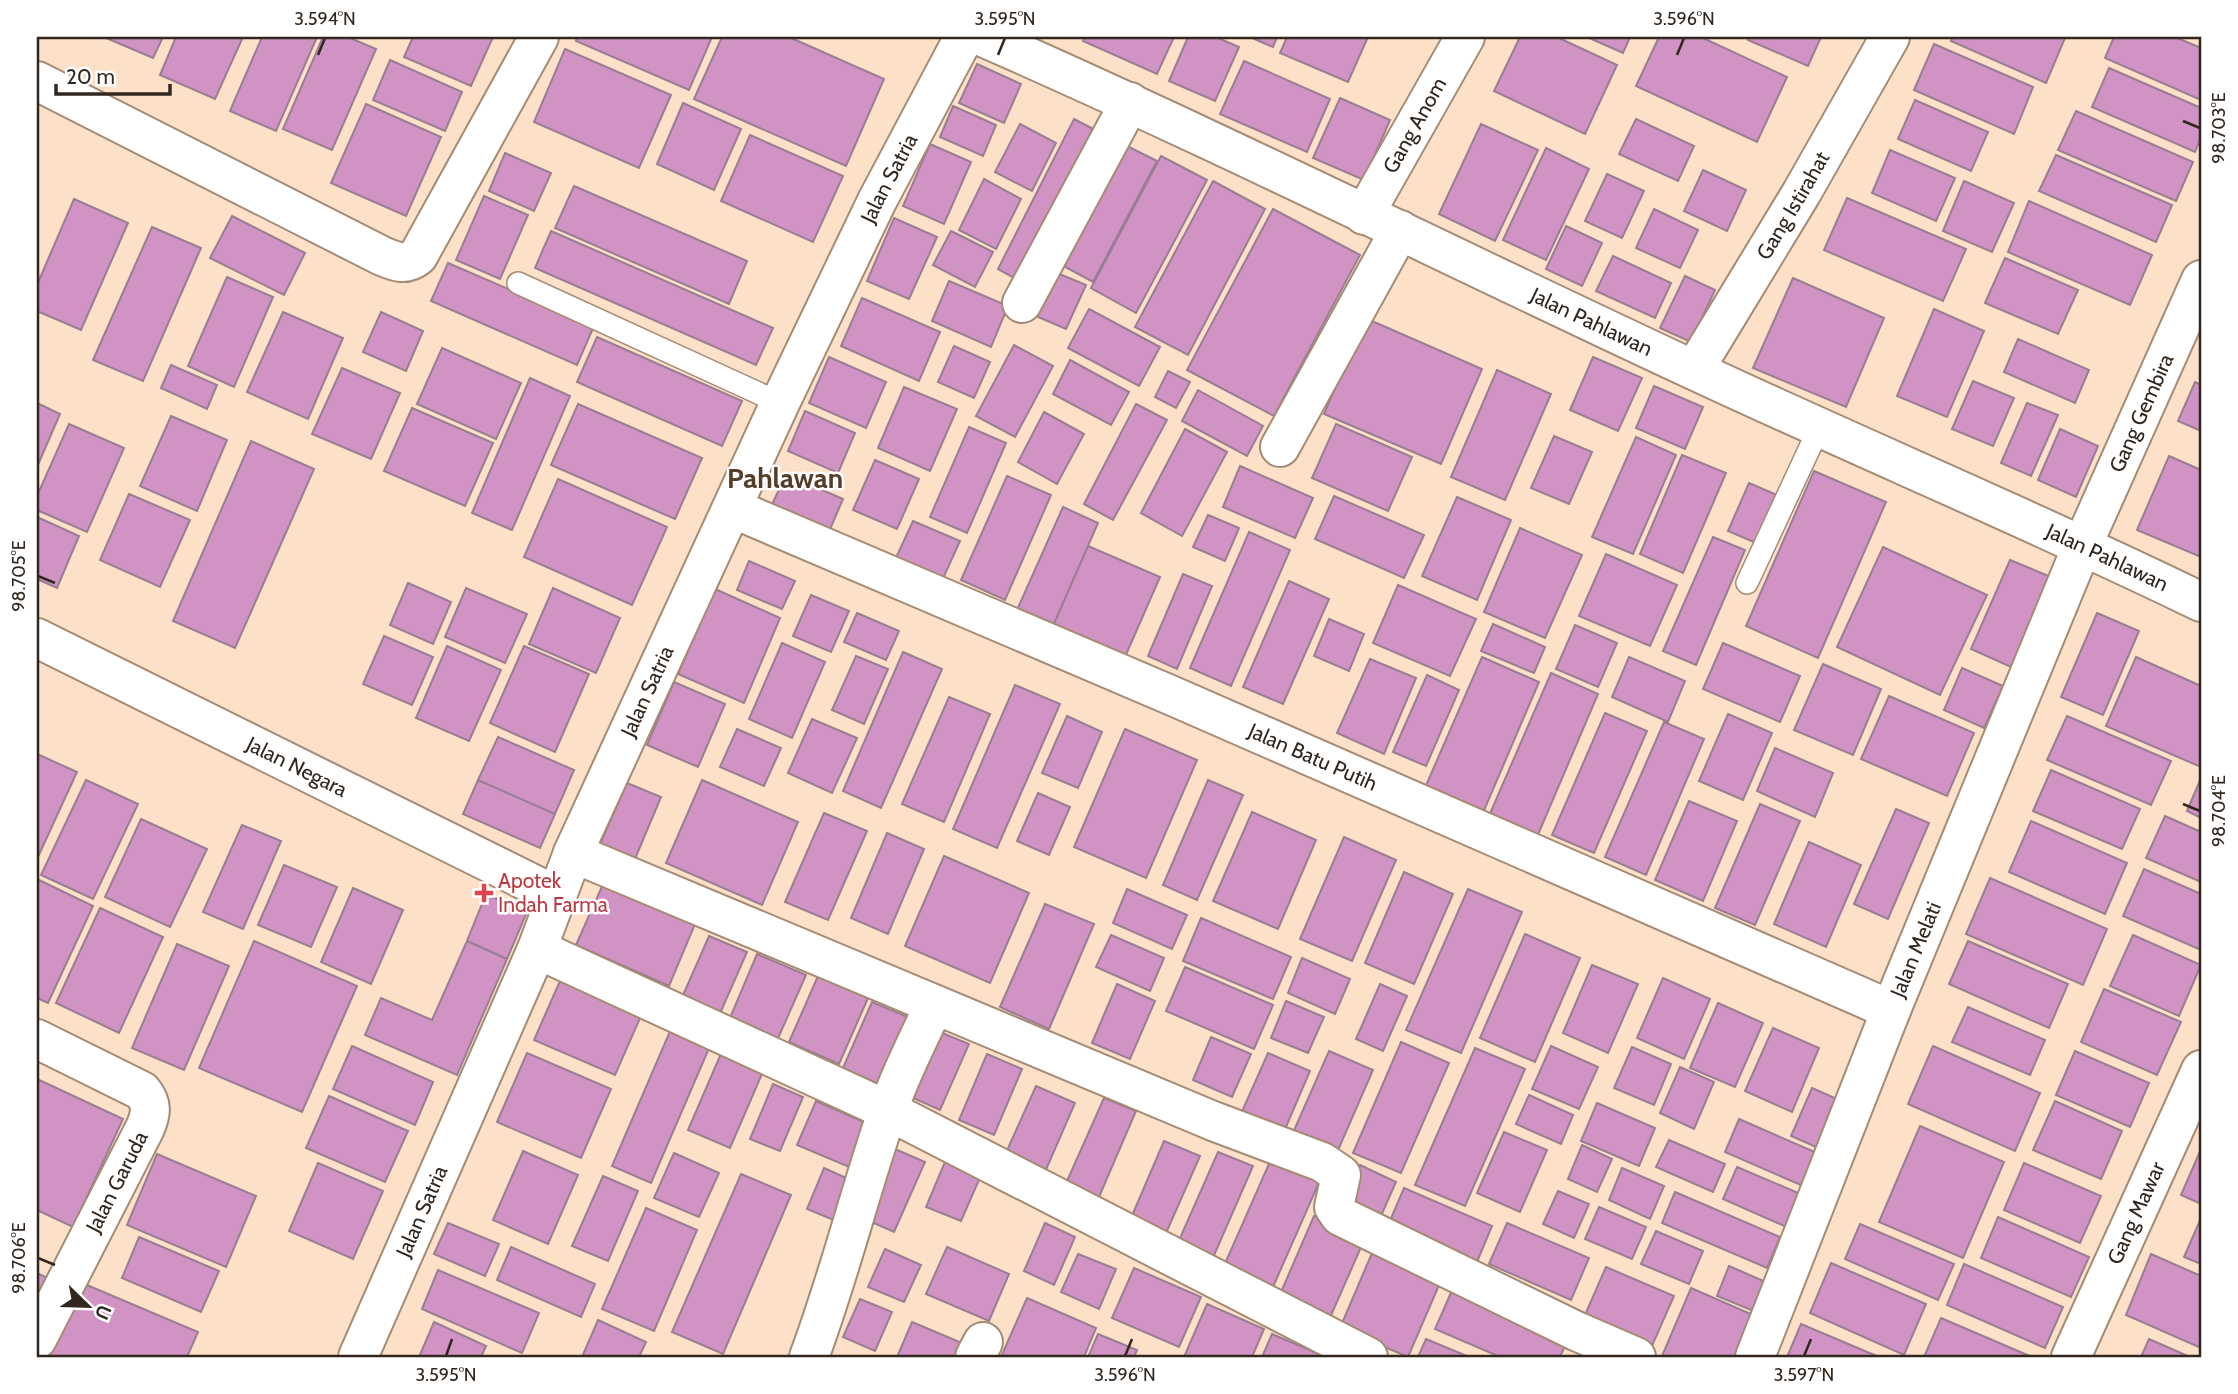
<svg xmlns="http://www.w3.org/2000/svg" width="2238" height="1394" viewBox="0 0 2238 1394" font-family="Cabin,sans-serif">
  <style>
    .building { fill: #d193c4; stroke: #997d92; stroke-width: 2 }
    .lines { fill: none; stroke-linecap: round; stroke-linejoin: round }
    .lane-casing { stroke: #a58b74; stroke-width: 24 }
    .street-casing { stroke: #a58b74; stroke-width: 42 }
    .lane { stroke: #fff; stroke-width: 21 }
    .street { stroke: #fff; stroke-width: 38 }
    .ticks { fill: none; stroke: #32271e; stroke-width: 2.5 }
    .health-dot { fill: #e0444e; stroke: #fff; stroke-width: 2.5 }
    .labels { text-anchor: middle; stroke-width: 5; stroke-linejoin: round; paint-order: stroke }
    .street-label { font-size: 21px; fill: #32271e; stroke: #fff }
    .health-label { font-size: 21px; fill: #be3a42; stroke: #fff; text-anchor: start }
    .district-label { font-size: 28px; font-weight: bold; fill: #543d29; stroke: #fff }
    .neatline { fill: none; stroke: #32271e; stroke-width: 2.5 }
    .ticks-label { font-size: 18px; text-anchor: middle; fill: #32271e }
  </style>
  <rect width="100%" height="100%" fill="#fce0c7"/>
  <path class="building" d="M104,37H163L153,58Z
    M176,37H243L215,99L160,75Z
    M262,37H317L276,131L230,111Z
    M323,37H348L376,49L332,150L283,129Z
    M413,37H493L471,86L404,57Z
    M577,37H712L689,90L576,41Z
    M722,37H789L884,79L846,166L694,99Z
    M1085,37H1174L1157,74L1083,41Z
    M1188,37H1216L1239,47L1215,101L1169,81Z
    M1250,37H1277L1273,47Z
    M1287,37H1368L1348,82L1280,53Z
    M1520,37H1557L1617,65L1585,134L1494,91Z
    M1587,37H1630L1623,53Z
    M1659,37H1701L1787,77L1757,142L1636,86Z
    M1749,37H1821L1808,66L1748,40Z
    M1953,37H2061L2065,38L2046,83L1951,41Z
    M2114,37H2175L2201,48V100L2105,58Z
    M1934,44L2033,87L2014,134L1914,90Z
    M565,49L671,95L639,168L534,122Z
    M390,60L462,92L445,131L373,100Z
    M1244,61L1330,99L1307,152L1220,114Z
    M977,64L1021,84L1004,123L959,103Z
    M2109,68L2201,108V137L2195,152L2092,107Z
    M1340,98L1390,120L1364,180L1313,158Z
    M1915,100L1988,132L1971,171L1898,139Z
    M683,103L741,129L714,190L657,164Z
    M366,104L441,137L406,216L331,183Z
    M953,106L996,125L983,156L940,137Z
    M2076,111L2193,162L2176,201L2058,150Z
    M1074,119L1103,134L1025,284L998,269Z
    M1636,119L1694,146L1678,181L1619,154Z
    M1020,124L1056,143L1032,191L995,172Z
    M1481,124L1538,150L1495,241L1439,214Z
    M750,135L843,176L813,242L721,201Z
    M1121,143L1157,161L1093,282L1058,263Z
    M930,144L971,162L944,224L903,206Z
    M1546,148L1589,169L1546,260L1503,240Z
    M1890,150L1955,178L1936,221L1872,193Z
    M505,153L551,173L534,211L489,191Z
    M2056,155L2172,205L2156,242L2039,191Z
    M1161,156L1207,180L1136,313L1091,288Z
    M1703,170L1746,190L1727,231L1684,211Z
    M1607,174L1644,191L1622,238L1585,221Z
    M984,179L1021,199L996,249L959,230Z
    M1213,181L1265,209L1188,355L1135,327Z
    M1964,181L2014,203L1992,252L1943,231Z
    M574,186L747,261L729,304L555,228Z
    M484,196L528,215L500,279L456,260Z
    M1847,198L1966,249L1943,301L1824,250Z
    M74,199L128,223L81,330L37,311V285Z
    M2029,201L2152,255L2130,305L2008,252Z
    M1273,209L1360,255L1274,416L1187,370Z
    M1654,209L1698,230L1680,268L1636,248Z
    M232,216L305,253L284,295L210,258Z
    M894,218L937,237L909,299L867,281Z
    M1566,226L1602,243L1582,286L1546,269Z
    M152,227L201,248L143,381L93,360Z
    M551,231L773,328L756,365L535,268Z
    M951,231L993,252L975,287L933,265Z
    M1613,256L1671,283L1655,318L1596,291Z
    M2005,258L2078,290L2058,334L1985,303Z
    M448,263L594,326L577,365L431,301Z
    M1050,270L1086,285L1066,329L1031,314Z
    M1685,276L1715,290L1691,342L1660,328Z
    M227,277L273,297L234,387L188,366Z
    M1793,278L1884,318L1846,407L1753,368Z
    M949,281L1008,306L991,347L932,321Z
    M862,298L940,332L919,381L841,346Z
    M1089,309L1160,347L1139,386L1068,348Z
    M1934,309L1984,331L1947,417L1897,396Z
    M283,312L343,338L308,419L247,392Z
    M381,312L423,331L406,371L363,352Z
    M1365,318L1482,369L1441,464L1324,414Z
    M597,337L742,401L722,446L577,382Z
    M2018,339L2089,370L2075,403L2004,372Z
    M1014,345L1053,366L1015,437L976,416Z
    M954,346L990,362L974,398L938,382Z
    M442,348L521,383L496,439L417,404Z
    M829,357L886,382L866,428L809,403Z
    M1593,357L1642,378L1618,431L1570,410Z
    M1070,360L1129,392L1111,425L1053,394Z
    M171,365L217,385L207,409L161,388Z
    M342,368L400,393L371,459L312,434Z
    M1497,370L1551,394L1505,500L1451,477Z
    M1168,371L1190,382L1176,408L1155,397Z
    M530,378L570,396L512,530L472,513Z
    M1973,381L2014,398L1993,446L1952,429Z
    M2195,382L2201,385V431L2178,421Z
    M1654,386L1703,407L1685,449L1636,428Z
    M904,387L957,409L930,471L878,448Z
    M1198,390L1263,426L1247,456L1182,421Z
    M37,403L60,414L37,467Z
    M2027,403L2058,415L2031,476L2001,463Z
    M578,404L702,458L675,519L551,465Z
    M1136,404L1167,420L1113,520L1084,504Z
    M412,408L493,443L465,506L384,471Z
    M805,411L855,433L838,473L788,451Z
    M1044,412L1084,434L1057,484L1018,462Z
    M171,416L227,440L197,511L140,486Z
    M69,424L124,448L87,532L37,510V496Z
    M1336,424L1412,457L1388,511L1312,478Z
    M969,427L1006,443L967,533L930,517Z
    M1185,429L1227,452L1182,536L1141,513Z
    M2060,429L2098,446L2076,497L2038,480Z
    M1554,436L1592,452L1569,504L1531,488Z
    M1636,437L1676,455L1633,554L1592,537Z
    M251,441L314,469L235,648L173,621Z
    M1682,455L1726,473L1683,573L1640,554Z
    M2169,456L2201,470V557L2137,530Z
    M875,460L919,479L897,529L853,510Z
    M1240,466L1313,498L1295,538L1223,507Z
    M1814,471L1886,502L1818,658L1746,626Z
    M786,474L843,499L828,534L770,509Z
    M1007,476L1051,495L1005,600L961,580Z
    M558,479L667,527L632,605L524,557Z
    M1749,483L1777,495L1756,543L1728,531Z
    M129,494L190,520L160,587L100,560Z
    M1334,496L1424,535L1404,578L1315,539Z
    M1457,497L1511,520L1477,600L1422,576Z
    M1063,507L1098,523L1053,626L1017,610Z
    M1208,515L1239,528L1225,561L1193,547Z
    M37,517L79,536L57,588L37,579Z
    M913,521L960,541L941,583L894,562Z
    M1520,528L1582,555L1545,638L1484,612Z
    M1249,532L1290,550L1231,686L1190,668Z
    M1713,537L1745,550L1696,665L1663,651Z
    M1088,546L1160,577L1125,657L1053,626Z
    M1883,547L1987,595L1940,695L1837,647Z
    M1606,554L1677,585L1650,646L1579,616Z
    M2010,560L2051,577L2011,667L1971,649Z
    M749,561L795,581L782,609L737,590Z
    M1183,574L1212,586L1177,669L1148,656Z
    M1289,581L1329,599L1283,704L1243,687Z
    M408,583L451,602L433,644L390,625Z
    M1398,585L1476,619L1450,676L1373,643Z
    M466,588L527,614L505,663L445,637Z
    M553,588L620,618L596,673L529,644Z
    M715,589L780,618L744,703L678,674Z
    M811,595L849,611L831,652L793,636Z
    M857,613L899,631L886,660L844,642Z
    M2097,613L2139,631L2103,715L2061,697Z
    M1329,619L1364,634L1349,671L1314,656Z
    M1493,624L1545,647L1534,673L1481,651Z
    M1575,625L1617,643L1598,687L1556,669Z
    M384,636L433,657L412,705L363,684Z
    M782,643L825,662L792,738L749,719Z
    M1723,643L1800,676L1780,722L1703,689Z
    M447,646L501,670L469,741L416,718Z
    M524,646L589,674L555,752L490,723Z
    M903,652L942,669L881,808L843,791Z
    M856,656L888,669L864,724L832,710Z
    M1482,657L1539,682L1482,815L1424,790Z
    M1629,657L1685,681L1668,722L1612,697Z
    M2136,657L2201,686V767L2106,726Z
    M1370,659L1416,678L1384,754L1337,733Z
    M1823,664L1881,689L1853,755L1794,730Z
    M1962,668L2003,686L1984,728L1944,710Z
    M1551,673L1598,694L1537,837L1489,816Z
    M1427,675L1459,690L1426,766L1393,752Z
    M674,682L725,704L698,767L647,745Z
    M1015,685L1060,704L997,848L953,829Z
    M1889,696L1974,733L1947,796L1861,759Z
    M949,697L990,714L944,822L902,804Z
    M1605,713L1647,731L1594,853L1552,835Z
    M1728,714L1772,733L1743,800L1699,781Z
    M1067,716L1102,732L1078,788L1042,773Z
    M2067,716L2171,761L2151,805L2047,760Z
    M812,719L857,738L832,793L788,773Z
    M1664,722L1704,739L1646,875L1605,857Z
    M737,729L781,748L764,786L720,767Z
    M1125,729L1197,760L1146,878L1074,847Z
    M498,737L574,770L555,814L478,780Z
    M1775,748L1833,773L1815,817L1757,791Z
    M37,754L77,772L37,859Z
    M2051,770L2140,809L2122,849L2033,811Z
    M2201,778V818L2187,811Z
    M86,780L138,804L93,899L41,875Z
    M478,780L555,814L540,848L463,814Z
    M702,780L798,822L762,905L666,863Z
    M1208,780L1243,795L1197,900L1163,885Z
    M627,783L661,797L635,859L600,844Z
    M1038,793L1070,807L1049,855L1017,841Z
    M1689,801L1737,821L1703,901L1655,880Z
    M1760,804L1800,821L1755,925L1715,908Z
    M1896,809L1929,823L1888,919L1854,904Z
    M1252,812L1316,840L1278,929L1213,901Z
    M824,813L867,831L828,920L785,902Z
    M2165,816L2201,832V882L2146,858Z
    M141,819L207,849L170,927L105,897Z
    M2031,821L2127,863L2105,914L2009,872Z
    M242,825L281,841L243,929L203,912Z
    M887,833L924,849L888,934L851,918Z
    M1344,837L1396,860L1352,961L1300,939Z
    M1809,842L1861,865L1826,947L1774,924Z
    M944,856L1029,893L990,983L905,946Z
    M284,865L337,887L311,947L258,925Z
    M2144,869L2201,894V950L2123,916Z
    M1404,872L1453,894L1414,984L1365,963Z
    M1990,878L2107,929L2083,985L1966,934Z
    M37,879L93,906L48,1003L37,998Z
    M603,884L695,924L669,986L576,945Z
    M353,888L403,910L371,984L321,962Z
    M1127,889L1187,915L1172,949L1113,923Z
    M1468,889L1522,912L1461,1053L1406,1030Z
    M486,894L527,912L507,959L467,941Z
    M1045,904L1094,924L1049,1029L1000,1007Z
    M100,908L163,937L119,1033L56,1003Z
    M1201,918L1291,957L1273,999L1183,961Z
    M1525,934L1580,958L1535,1062L1480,1038Z
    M1111,935L1164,958L1150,991L1096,967Z
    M2133,935L2201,965L2179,1016L2110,986Z
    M709,936L747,952L718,1018L680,1002Z
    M254,941L357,986L302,1112L199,1068Z
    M467,941L507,959L457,1075L365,1035L381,998L432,1020Z
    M1968,941L2068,984L2049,1028L1949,984Z
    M177,944L229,966L184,1070L132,1048Z
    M757,954L806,975L775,1045L727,1025Z
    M1302,958L1350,979L1335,1014L1288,993Z
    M1592,965L1638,984L1608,1053L1563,1033Z
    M1185,967L1273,1005L1254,1049L1166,1011Z
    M563,974L644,1009L615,1075L534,1040Z
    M818,976L868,998L839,1064L789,1042Z
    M1663,978L1710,999L1684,1059L1637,1038Z
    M1117,984L1155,1001L1130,1059L1092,1043Z
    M1380,984L1407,996L1383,1051L1356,1039Z
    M2104,989L2181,1022L2157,1075L2081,1042Z
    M1286,1001L1324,1017L1308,1053L1271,1038Z
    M872,1002L922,1023L892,1090L843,1068Z
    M1718,1003L1763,1023L1735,1087L1690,1068Z
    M1968,1007L2045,1040L2030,1075L1952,1042Z
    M674,1022L713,1039L651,1183L612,1166Z
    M930,1028L969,1044L940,1110L902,1093Z
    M1773,1028L1819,1048L1792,1112L1745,1091Z
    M1211,1037L1251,1054L1232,1097L1193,1080Z
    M1401,1042L1449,1063L1401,1173L1353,1153Z
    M352,1046L433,1082L415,1125L333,1089Z
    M1551,1046L1598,1067L1579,1109L1532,1089Z
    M1933,1046L2040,1093L2015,1151L1908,1104Z
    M1632,1047L1671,1064L1654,1105L1614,1088Z
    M1475,1048L1525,1069L1465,1206L1415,1185Z
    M723,1049L765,1067L730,1148L688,1130Z
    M1329,1051L1373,1070L1332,1164L1288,1144Z
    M2075,1051L2149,1083L2130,1127L2056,1095Z
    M527,1053L611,1089L581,1158L497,1122Z
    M1268,1053L1310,1071L1283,1134L1240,1116Z
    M987,1054L1022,1069L994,1135L959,1120Z
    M1680,1067L1714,1082L1694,1129L1660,1113Z
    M37,1079L123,1119L73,1227L37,1210Z
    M773,1084L803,1097L780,1151L750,1139Z
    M1036,1086L1075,1103L1045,1172L1005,1155Z
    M1812,1088L1837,1099L1816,1147L1791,1136Z
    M1529,1095L1573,1115L1561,1144L1516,1124Z
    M329,1096L408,1131L385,1182L306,1148Z
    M1104,1098L1136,1111L1096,1204L1063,1190Z
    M816,1101L873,1126L854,1169L797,1145Z
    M2055,1101L2122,1131L2101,1179L2033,1150Z
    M1597,1103L1655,1128L1639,1166L1581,1141Z
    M1739,1119L1817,1153L1803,1186L1725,1152Z
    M1920,1126L2004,1162L1963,1258L1879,1222Z
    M1504,1132L1547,1150L1520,1212L1477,1193Z
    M1669,1140L1725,1164L1713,1192L1656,1167Z
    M1164,1141L1200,1156L1163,1240L1128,1225Z
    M1582,1145L1612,1159L1597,1192L1568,1179Z
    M888,1146L925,1162L894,1232L858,1216Z
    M2201,1149V1204L2181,1195Z
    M523,1151L578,1175L548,1244L493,1220Z
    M1218,1152L1253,1166L1212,1260L1177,1245Z
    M674,1153L719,1173L699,1217L654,1198Z
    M157,1154L256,1196L226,1267L127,1225Z
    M947,1157L982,1173L961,1221L926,1207Z
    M1272,1157L1321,1178L1269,1296L1220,1275Z
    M318,1163L383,1191L353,1259L289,1231Z
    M2024,1163L2101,1196L2080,1243L2004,1210Z
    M1360,1165L1396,1182L1377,1225L1340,1210Z
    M1737,1167L1803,1195L1789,1228L1723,1199Z
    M824,1168L853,1181L836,1221L807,1209Z
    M1622,1168L1664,1186L1650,1219L1609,1200Z
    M741,1174L791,1195L723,1354L672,1332Z
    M603,1176L638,1191L608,1261L572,1246Z
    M1404,1188L1492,1226L1474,1269L1386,1230Z
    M1558,1191L1589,1204L1574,1238L1543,1224Z
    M1675,1192L1780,1237L1767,1268L1662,1223Z
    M1599,1207L1646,1227L1632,1259L1585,1239Z
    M646,1208L697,1230L654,1331L602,1309Z
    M1314,1216L1365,1238L1329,1320L1278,1299Z
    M1998,1217L2089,1257L2071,1297L1981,1258Z
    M2201,1218V1264L2184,1257Z
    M448,1223L499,1244L485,1276L434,1254Z
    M1045,1223L1075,1237L1054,1285L1024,1271Z
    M1507,1223L1589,1258L1571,1300L1489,1264Z
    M1860,1224L1954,1264L1938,1300L1845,1259Z
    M1656,1231L1703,1251L1689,1284L1641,1264Z
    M139,1237L219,1271L201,1312L122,1278Z
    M1375,1246L1443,1276L1408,1357L1340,1328Z
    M511,1247L595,1284L581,1317L497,1280Z
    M947,1247L1009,1274L989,1321L926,1294Z
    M885,1249L921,1265L904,1302L868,1287Z
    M1078,1254L1116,1269L1099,1309L1061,1292Z
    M2151,1254L2201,1276V1348L2126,1315Z
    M1831,1263L1926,1304L1904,1355L1810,1313Z
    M1964,1264L2063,1307L2045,1348L1947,1305Z
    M1729,1266L1768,1283L1756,1312L1717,1296Z
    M1606,1267L1674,1296L1647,1357L1578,1331Z
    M1134,1268L1201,1297L1179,1347L1112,1318Z
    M438,1270L539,1313L522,1353L422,1309Z
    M37,1273L53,1281L37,1316Z
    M75,1280L198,1332L187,1357H43Z
    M1453,1288L1568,1339L1560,1357H1500L1435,1329Z
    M1691,1288L1753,1315L1734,1357L1662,1356Z
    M1027,1298L1096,1328L1084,1357H1001Z
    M860,1299L892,1312L875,1351L843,1337Z
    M1207,1304L1264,1329L1252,1357H1184Z
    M1941,1318L2032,1357H1924Z
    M598,1320L646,1342L639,1357H582Z
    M434,1322L486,1346L481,1357H419Z
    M912,1322L969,1346L964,1357H897Z
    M1801,1324L1879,1357H1787Z
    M1098,1334L1137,1350L1134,1357H1088Z
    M1272,1334L1319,1354L1318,1357H1262Z
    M1426,1339L1469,1357H1418Z
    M2149,1339L2190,1357H2141Z"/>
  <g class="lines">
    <defs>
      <path id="lane" d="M518,283L780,403
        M1747,583L1819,428"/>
      <g id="street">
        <path id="s1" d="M983,37C1224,143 1459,261 1698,372C1865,450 2035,521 2201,602"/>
        <path d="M37,81L382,256C396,262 406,266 418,256L539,37"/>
        <path id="s2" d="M1364,215L1465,37"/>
        <path d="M1022,303L1130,102"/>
        <path id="s3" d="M1694,370L1802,192L1890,37"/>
        <path d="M1280,447L1400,230"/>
        <path id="s4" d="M732,508L1175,697L1891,1010"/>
        <path id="s5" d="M37,638L557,896"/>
        <path d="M573,853L1213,1121L1322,1162L1341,1175L1334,1207L1340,1216L1576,1331L1636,1357"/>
        <path d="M537,949L887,1110L1368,1357"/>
        <path d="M37,1039L142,1091C153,1104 151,1114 145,1128L37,1339"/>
        <path id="s6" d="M358,1357L537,949L573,853L780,403L877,201L964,37"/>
        <path d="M809,1357C839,1277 859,1194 887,1113C899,1076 918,1041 934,1005"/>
        <path d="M975,1357L983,1342"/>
        <path id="s7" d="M1755,1357L1891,1010L2083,544L2201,280"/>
        <path id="s8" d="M2071,1357L2201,1070"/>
      </g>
    </defs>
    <use href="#lane" class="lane-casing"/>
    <use href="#street" class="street-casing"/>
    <use href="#lane" class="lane"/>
    <use href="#street" class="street"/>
  </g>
  <path class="ticks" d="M318,55L325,38M998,55L1005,38M1677,55L1684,38M2183,121L2200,128M38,576L55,583M2183,804L2200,811M38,1258L55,1265M446,1356L452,1339M1125,1356L1132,1339M1804,1356L1811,1339"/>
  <path class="health-dot" d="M480.5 882.5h7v7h7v7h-7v7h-7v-7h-7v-7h7z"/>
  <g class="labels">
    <g class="street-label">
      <text dy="7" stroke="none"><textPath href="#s2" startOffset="103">Gang Anom</textPath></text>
      <text dy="7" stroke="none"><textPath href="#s6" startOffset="1293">Jalan Satria</textPath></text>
      <text dy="7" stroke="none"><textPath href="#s3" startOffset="192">Gang Istirahat</textPath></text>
      <text dy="7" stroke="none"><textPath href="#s1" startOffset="672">Jalan Pahlawan</textPath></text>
      <text dy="7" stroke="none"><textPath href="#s7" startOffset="1020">Gang Gembira</textPath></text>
      <text dy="7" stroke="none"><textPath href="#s1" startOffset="1239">Jalan Pahlawan</textPath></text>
      <text dy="7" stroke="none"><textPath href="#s6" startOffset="726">Jalan Satria</textPath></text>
      <text dy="7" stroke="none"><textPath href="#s4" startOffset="632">Jalan Batu Putih</textPath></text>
      <text dy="7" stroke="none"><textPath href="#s5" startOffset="290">Jalan Negara</textPath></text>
      <text dy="7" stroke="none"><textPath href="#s7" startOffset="438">Jalan Melati</textPath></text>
      <text transform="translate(117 1182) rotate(-63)" y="7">Jalan Garuda</text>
      <text dy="7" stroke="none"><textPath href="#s6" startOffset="159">Jalan Satria</textPath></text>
      <text dy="7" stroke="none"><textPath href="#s8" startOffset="158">Gang Mawar</textPath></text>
    </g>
    <g class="health-label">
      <text x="498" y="888">Apotek<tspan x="498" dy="24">Indah Farma</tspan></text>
    </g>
    <g class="district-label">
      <text x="785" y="488">Pahlawan</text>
    </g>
  </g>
  <rect width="2238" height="1394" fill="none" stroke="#ffffff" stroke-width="77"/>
  <g transform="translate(88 1306) rotate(113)" stroke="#ffffff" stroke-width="5" paint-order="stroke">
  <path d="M0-5L12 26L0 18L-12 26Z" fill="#32271e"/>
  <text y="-10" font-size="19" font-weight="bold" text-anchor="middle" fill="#32271e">U</text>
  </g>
  <path d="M56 84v10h114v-10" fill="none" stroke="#32271e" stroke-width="3.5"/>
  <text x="66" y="84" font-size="21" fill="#32271e" stroke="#ffffff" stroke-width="5" paint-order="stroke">20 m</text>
  <rect x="38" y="38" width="2162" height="1318" class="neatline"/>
  <g class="ticks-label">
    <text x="325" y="25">3.594°N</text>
    <text x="1005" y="25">3.595°N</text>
    <text x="1684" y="25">3.596°N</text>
    <text transform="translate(2219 128) rotate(-90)" y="6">98.703°E</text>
    <text transform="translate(19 576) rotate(-90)" y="6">98.705°E</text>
    <text transform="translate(2219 811) rotate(-90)" y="6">98.704°E</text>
    <text transform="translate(19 1258) rotate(-90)" y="6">98.706°E</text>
    <text x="446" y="1381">3.595°N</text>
    <text x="1125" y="1381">3.596°N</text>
    <text x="1804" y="1381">3.597°N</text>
  </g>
</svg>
